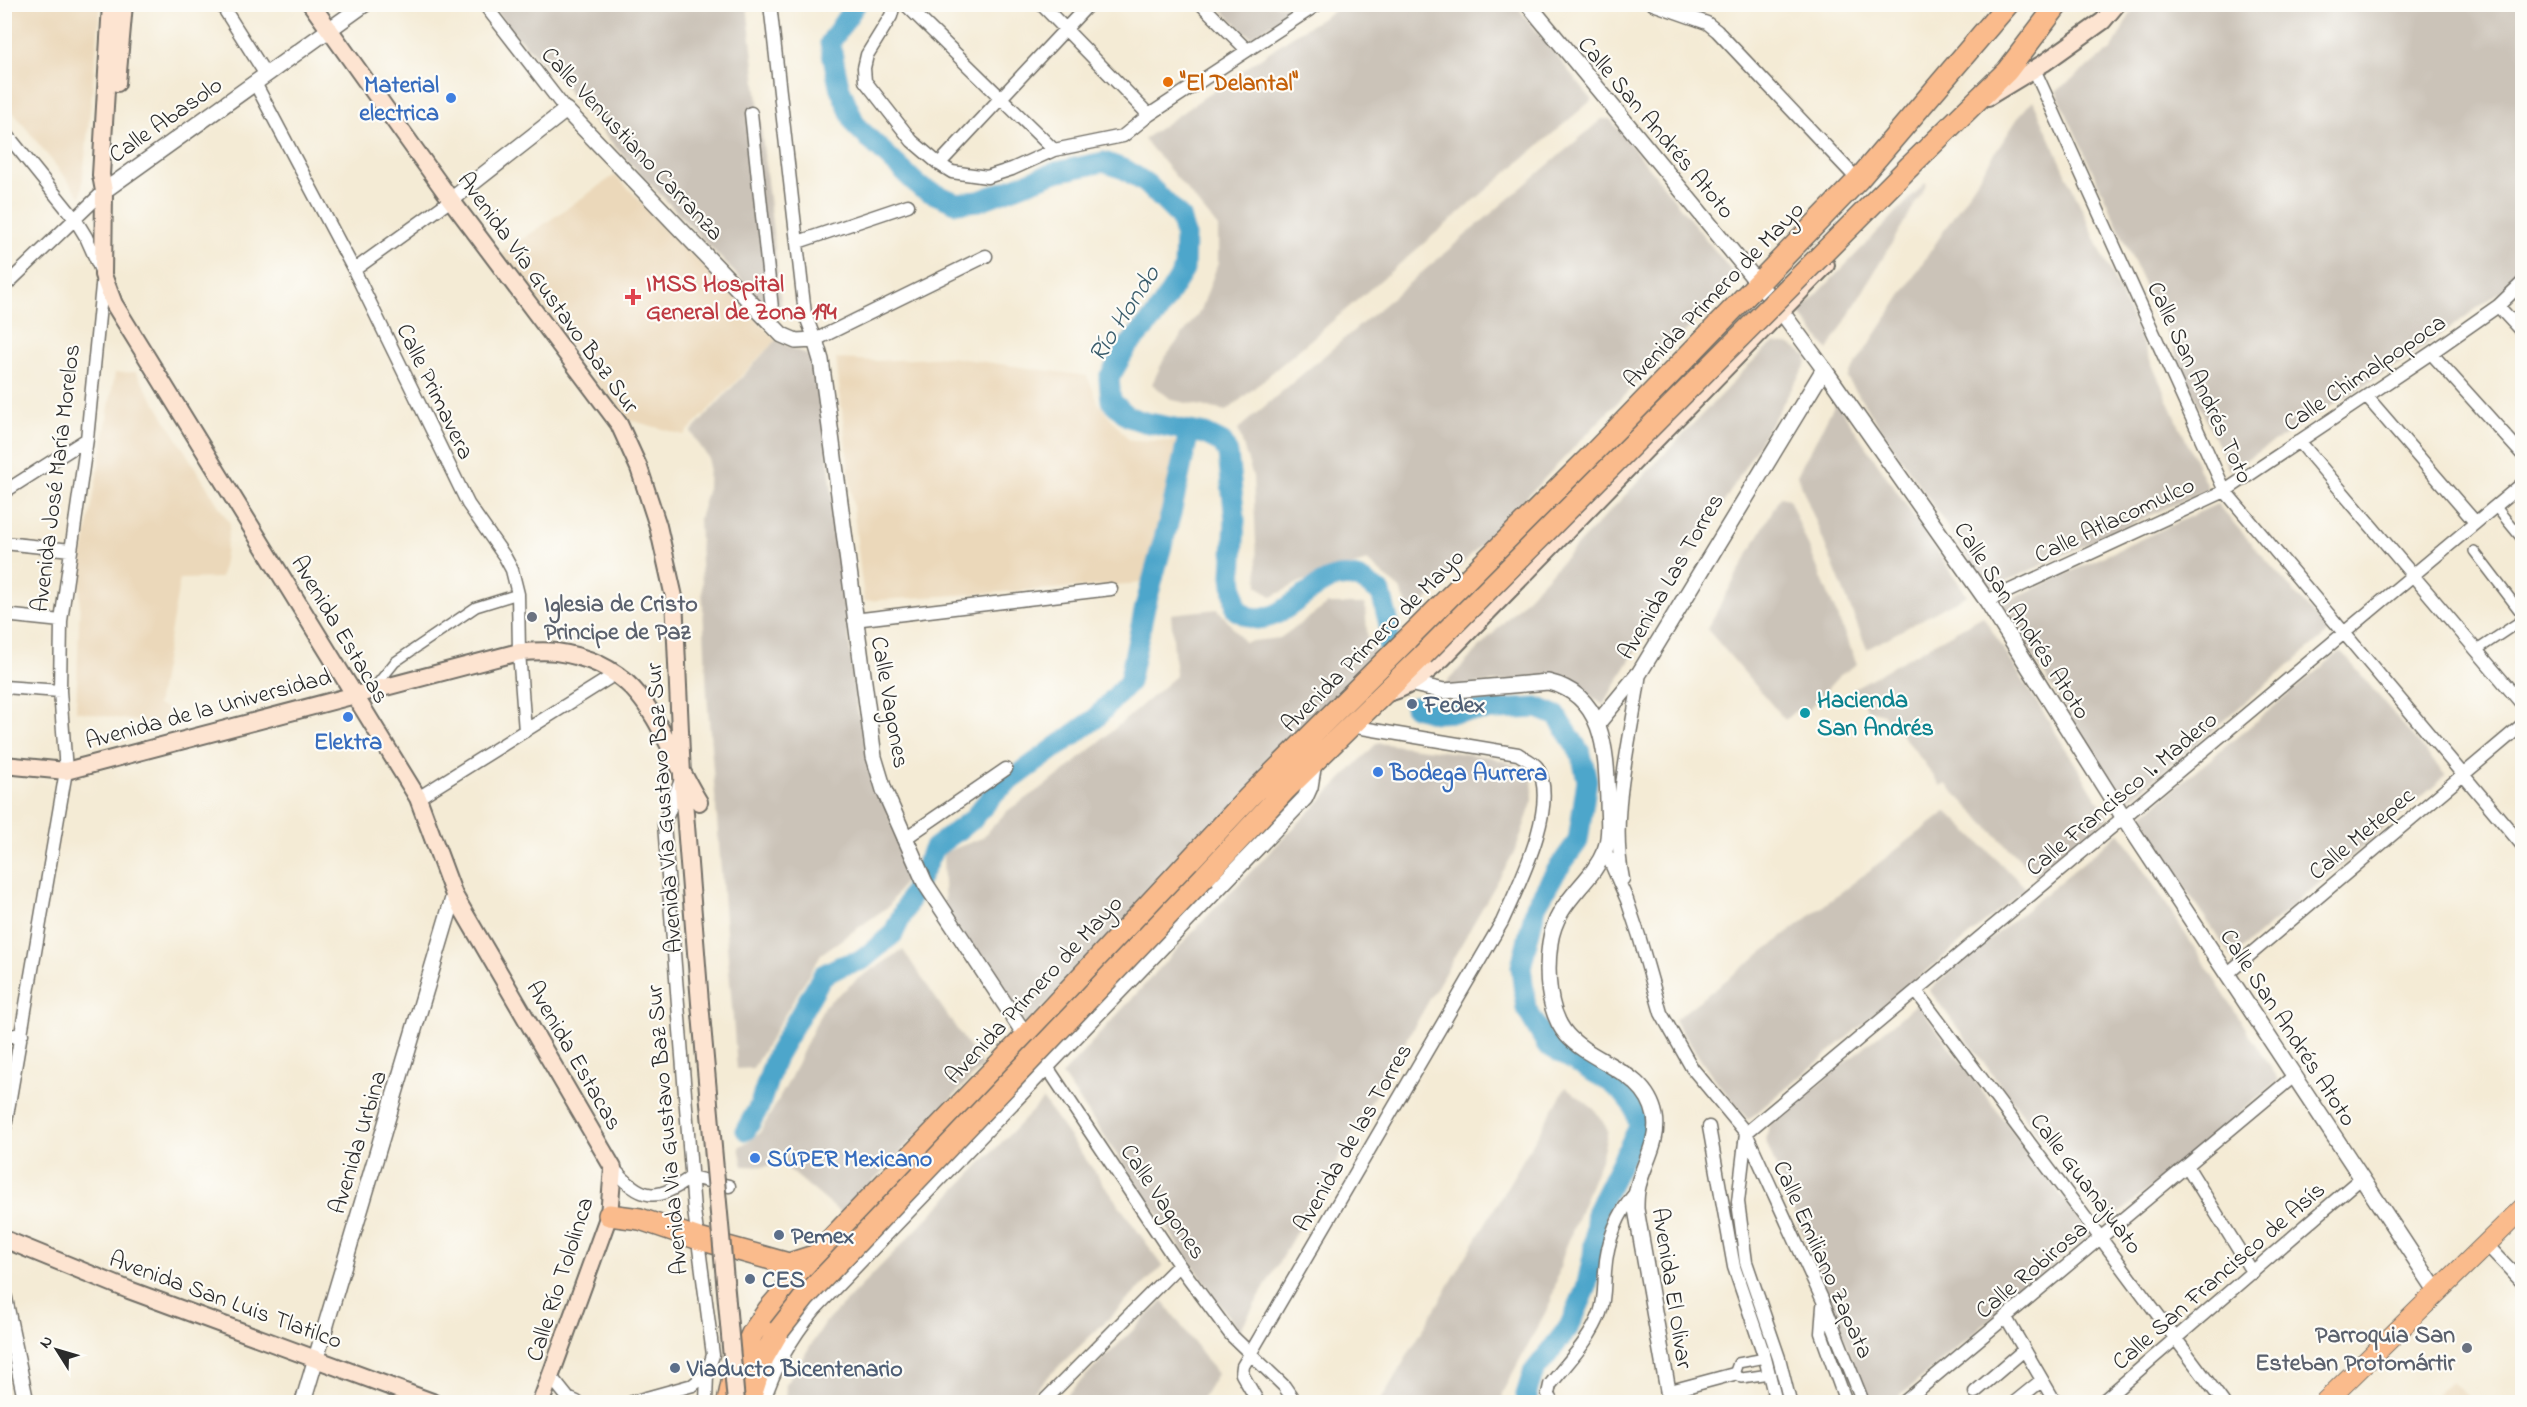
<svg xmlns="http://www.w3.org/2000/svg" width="2527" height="1407" viewBox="0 0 2527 1407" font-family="'Indie Flower',sans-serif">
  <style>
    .built { fill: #ebd8ba }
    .industrial { fill: #cbc3b8 }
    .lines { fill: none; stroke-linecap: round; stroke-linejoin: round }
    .river { stroke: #4ea6cb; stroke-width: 21 }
    .pedestrian-casing { stroke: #716e66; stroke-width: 12 }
    .minor-casing { stroke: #716e66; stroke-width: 15 }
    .tertiary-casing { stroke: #716e66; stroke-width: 18 }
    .secondary-casing { stroke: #716e66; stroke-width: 20 }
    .primary-casing { stroke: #716e66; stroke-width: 22 }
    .trunk-casing { stroke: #716e66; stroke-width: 24 }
    .pedestrian { stroke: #fff; stroke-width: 9 }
    .minor { stroke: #fff; stroke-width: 12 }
    .tertiary { stroke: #fff; stroke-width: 15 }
    .secondary { stroke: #fde4d1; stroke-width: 16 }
    .primary { stroke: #fabb8c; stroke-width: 20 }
    .trunk { stroke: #fabb8c; stroke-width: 21 }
    .secondary-bridge-casing { stroke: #716e66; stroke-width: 20; stroke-linecap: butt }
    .trunk-bridge-casing { stroke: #716e66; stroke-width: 24; stroke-linecap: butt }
    .secondary-bridge { stroke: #fde4d1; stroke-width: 16 }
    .trunk-bridge { stroke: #fabb8c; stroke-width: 21 }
    .food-dot { fill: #e8710a; stroke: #fdfcf7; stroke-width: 2 }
    .shop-dot { fill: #3f7fe0; stroke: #fdfcf7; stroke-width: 2 }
    .health-dot { fill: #e0444e; stroke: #fdfcf7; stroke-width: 2 }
    .worship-dot { fill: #6b7280; stroke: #fdfcf7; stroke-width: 2 }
    .service-dot { fill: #5c6f8a; stroke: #fdfcf7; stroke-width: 2 }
    .culture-dot { fill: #0f9aa8; stroke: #fdfcf7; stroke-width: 2 }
    .labels { text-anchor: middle; stroke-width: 4.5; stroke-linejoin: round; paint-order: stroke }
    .food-label { font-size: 24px; font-weight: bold; fill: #c56008; stroke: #fdfcf7; text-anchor: start }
    .shop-label { font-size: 24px; font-weight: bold; fill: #366cbe; stroke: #fdfcf7; text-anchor: start }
    .street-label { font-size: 24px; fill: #2b2b2b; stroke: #fdfcf7 }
    .health-label { font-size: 24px; font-weight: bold; fill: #be3a42; stroke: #fdfcf7; text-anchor: start }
    .worship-label { font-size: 24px; font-weight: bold; fill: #5b616d; stroke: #fdfcf7; text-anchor: start }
    .culture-label { font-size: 24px; font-weight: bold; fill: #0d838f; stroke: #fdfcf7; text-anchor: start }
    .service-label { font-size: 24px; font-weight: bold; fill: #4e5e75; stroke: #fdfcf7; text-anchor: start }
    .water-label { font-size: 26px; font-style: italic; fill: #395c6b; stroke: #fdfcf7 }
  </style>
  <rect width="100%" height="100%" fill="#fdfcf7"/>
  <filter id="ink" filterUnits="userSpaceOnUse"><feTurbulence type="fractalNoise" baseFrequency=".0167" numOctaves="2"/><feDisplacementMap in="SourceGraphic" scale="12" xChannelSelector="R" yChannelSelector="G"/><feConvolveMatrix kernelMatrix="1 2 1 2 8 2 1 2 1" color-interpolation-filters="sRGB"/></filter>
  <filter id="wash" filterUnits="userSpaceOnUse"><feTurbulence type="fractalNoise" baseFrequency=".008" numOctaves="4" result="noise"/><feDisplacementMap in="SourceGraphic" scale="24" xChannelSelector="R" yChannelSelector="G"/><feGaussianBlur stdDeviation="1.35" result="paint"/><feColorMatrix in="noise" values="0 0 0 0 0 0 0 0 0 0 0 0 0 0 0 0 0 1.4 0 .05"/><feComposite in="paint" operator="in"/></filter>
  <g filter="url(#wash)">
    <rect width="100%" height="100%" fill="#f4ebd5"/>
    <path class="built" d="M5,4L101,5L81,197L5,102Z
      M615,175L776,340L684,435L623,418L501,254Z
      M949,357L1087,376L1099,404L1129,440L1183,442L1144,583L864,601L836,359L879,361Z
      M136,372L230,524L221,578L180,579L157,705L168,709L163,726L76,711L81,567L115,373Z
      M2450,1381L2474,1402H2430Z"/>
    <path class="industrial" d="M1345,4L1516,5L1592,100L1227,411L1172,400L1152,384L1164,359L1201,310L1218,263V227L1144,139L1288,39Z
      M491,5H747L782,312L768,308L619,151L557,78L510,29Z
      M1216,5H1302L1251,37Z
      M2135,5H2522V276L2408,358L2229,470L2056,91L2112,49Z
      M2033,100L2208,489L1989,589L1847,378L2020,115Z
      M1602,119H1610L1737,278L1412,616L1400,589L1367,561L1300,582L1272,597L1258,586L1253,477L1238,429Z
      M1925,183L1927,184L1828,350L1799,313Z
      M776,340L813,358L818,371L857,708L868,755L909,874L889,906L821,954L753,1068L737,1069L707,695L699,519L708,488L709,459L691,432Z
      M1774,343L1790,345L1807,356V363L1603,705L1570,681L1541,678L1442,687L1756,358Z
      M1836,402L1967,595L1867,649L1797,475Z
      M1780,497L1789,499L1857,664L1839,676L1805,713L1795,711L1785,720L1707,629Z
      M2217,504L2329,632L2124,804L2001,604Z
      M1328,604H1365L1368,644L1380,656L1026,1025L945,910L943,853L982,838L1007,811L1063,773L1176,676L1171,614L1218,609L1244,642L1280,638Z
      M1983,616L2109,818L2037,877L1946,784L1941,786L1913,748L1883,714L1868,710L1854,688Z
      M2341,651L2446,776L2232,957L2138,819Z
      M1377,743L1491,757L1532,771L1533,800L1516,849L1239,1332L1062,1075L1212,911Z
      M1947,811L2026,888L1748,1120L1711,1075L1674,1020Z
      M2120,832L2279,1080L2106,1225L1929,990Z
      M903,950L982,1066L842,1214L786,1167L743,1166L739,1147L759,1134L789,1081L824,1006L859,978Z
      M1917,1004L2090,1234L1893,1402H1869L1765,1139L1771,1123Z
      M1566,1087L1595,1110L1608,1130L1601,1159L1564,1252L1551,1302L1502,1393L1503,1402H1380Z
      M1043,1100L1163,1266L1022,1402H785L786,1384L825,1323Z
      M1163,1301L1217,1374L1200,1402H1059Z"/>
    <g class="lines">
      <path class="river" d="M856,4L830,43L839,86L856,126L921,188L956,203L979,201L1056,172L1104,162L1126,170L1147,184L1180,217L1185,235L1184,270L1156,315L1127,347L1109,378L1111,401L1129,417L1144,422L1205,434L1223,443L1228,454L1235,520L1232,576L1236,610C1242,613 1251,619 1257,619C1294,618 1317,567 1357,578C1365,581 1374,589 1381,593L1389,624L1388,652
        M1415,707L1435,713L1538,708L1557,716L1581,754L1587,780L1578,841L1555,873L1536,906L1521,967L1526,1008L1547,1045L1612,1083L1623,1093L1635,1108L1639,1127L1597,1211L1593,1256L1586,1289L1569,1327L1533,1373L1526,1395L1529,1402
        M746,1130L759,1107L776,1056L823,975L841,966L862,960L893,934L934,848L973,819L996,791L1095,719L1129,682L1145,607L1171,513L1189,432"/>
    </g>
  </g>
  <g filter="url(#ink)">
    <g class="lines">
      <defs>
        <path id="pedestrian" d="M2495,506L2522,539
          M2474,551L2522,614
          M2477,650L2522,620
          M374,688L395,662L476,607L518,594
          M1765,1358L1738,1363L1734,1374L1742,1378L1769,1374"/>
        <path id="minor" d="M221,4L266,75
          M484,4L566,110
          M770,4L805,314L815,340L986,256
          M894,4L891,16L867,55L864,68L865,81L912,141L939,164L952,172L987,177L1012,169L1054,150L1123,136L1149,115L1318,4
          M905,4L1054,150
          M1041,4L1149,115
          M1201,4L1247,50
          M1653,4L1707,23L1717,31L1858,180
          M2034,69L2225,491L2522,845
          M255,83L354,270L468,504L505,557L512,570L518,594L519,652L525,731
          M751,113L774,327
          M4,131L75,219L86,237L103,275L87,439L61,621L60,691L66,771L4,1133
          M939,164L1089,4
          M798,242L908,205
          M354,270L451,200
          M4,287L104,191
          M2498,306L2522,332
          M2431,353L2522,454
          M2367,397L2475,522
          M2299,441L2522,704
          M4,492L87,439
          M4,543L71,550
          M1987,601L2225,491L2431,353L2498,306L2522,283
          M4,615L61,621
          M854,620L1111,589
          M4,687L60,691
          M681,780L664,824L694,1210L713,1355L707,1374L706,1402
          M418,798L617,673
          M904,839L1006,769
          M1605,850L1627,900L1639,936L1661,1013L1692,1068L1746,1133L1823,1301L1863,1402
          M1623,879C1609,811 1632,738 1640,672
          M2227,974L2522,725
          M1916,991L2223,1402
          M4,1037L22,1034
          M1047,1067L1179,1265L1231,1335L1284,1386L1295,1402
          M1709,1127L1734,1267L1765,1358L1776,1402
          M1746,1133L2522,484
          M1746,1133L1738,1202L1746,1262L1779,1358L1790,1402
          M2187,1166L2253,1273
          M613,1168C641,1200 656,1203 691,1177L729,1186
          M2486,1244L2522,1282
          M1823,1306L1821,1333L1846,1402
          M2006,1318L2055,1402
          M552,1378L568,1398L577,1402
          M1667,1392L1734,1374
          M1975,1392L2024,1350
          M632,1402L693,1385L707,1374
          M1043,1402L1179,1265
          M1258,1402L1242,1374L1243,1366L1502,922C1518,886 1560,805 1537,767C1533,762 1524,758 1518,754L1350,726
          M1553,1402L1548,1394L1550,1385C1567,1363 1591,1339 1600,1313C1605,1299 1604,1285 1605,1271C1607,1241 1617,1214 1637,1191
          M1904,1402L2294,1076
          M2015,1402L2042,1380
          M2102,1402L2361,1178"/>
        <path id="tertiary" d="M1528,4L1781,311L1824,369L1987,601L2124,818L2437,1292
          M104,191L365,4
          M451,200L566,110L782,335L796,341L815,340L821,360L874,757L884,790L925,883L1026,1036
          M1413,684L1444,691L1548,682C1605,695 1606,752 1608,800C1608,816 1611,835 1605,850C1591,885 1556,900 1550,943C1546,971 1547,1012 1567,1035C1594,1065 1646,1070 1655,1116C1660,1142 1641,1167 1637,1191C1636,1197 1636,1204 1636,1209L1670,1402
          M1598,723L1640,672L1824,369
          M4,1296L26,1402
          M303,1402L454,895
          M762,1402C773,1366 790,1337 814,1308L1305,798L1310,787L1314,762"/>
        <path id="secondary" d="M111,4L101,175L104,191L103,275L114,304L418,798L454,895L613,1168L609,1215L541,1402
          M311,4L451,200L619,424L639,468L658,526L674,597L682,775L700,1003
          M117,83L124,4
          M1988,97L2044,63L2103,21L2117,4
          M1384,694C1410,688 1422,676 1442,659L1826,265
          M4,765L66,771L519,652C531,652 544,650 556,652C650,665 657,734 699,802
          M4,1239L129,1290L432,1402"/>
        <path id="primary" d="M2325,1402L2522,1209"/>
        <path id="trunk" d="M1910,166L2007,71L2058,4
          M1205,876L1284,791L1423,655
          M609,1215L640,1219L699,1239L789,1264L814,1256
          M728,1402L733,1378L752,1334L769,1309L815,1256L1026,1036L1249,797L1591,456L1858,180L2008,4
          M749,1402L763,1358L779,1330"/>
      </defs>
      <use href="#pedestrian" class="pedestrian-casing"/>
      <use href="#minor" class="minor-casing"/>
      <use href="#tertiary" class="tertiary-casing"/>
      <use href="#secondary" class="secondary-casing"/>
      <use href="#primary" class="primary-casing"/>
      <use href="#trunk" class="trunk-casing"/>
      <use href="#pedestrian" class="pedestrian"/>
      <use href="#minor" class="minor"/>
      <use href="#tertiary" class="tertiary"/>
      <use href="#secondary" class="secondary"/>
      <use href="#primary" class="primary"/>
      <use href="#trunk" class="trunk"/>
      <defs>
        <path id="secondary-bridge" d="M700,1003L736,1402"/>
        <path id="trunk-bridge" d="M1423,655L1910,166
          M779,1330L804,1298L1205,876"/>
      </defs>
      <use href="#secondary-bridge" class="secondary-bridge-casing"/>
      <use href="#trunk-bridge" class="trunk-bridge-casing"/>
      <use href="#secondary-bridge" class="secondary-bridge"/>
      <use href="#trunk-bridge" class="trunk-bridge"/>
    </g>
  </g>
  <circle class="food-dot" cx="1168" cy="82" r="6"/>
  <g class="shop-dot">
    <circle cx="451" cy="98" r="6"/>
    <circle cx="348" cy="717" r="6"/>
    <circle cx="1378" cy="772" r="6"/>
    <circle cx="755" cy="1158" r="6"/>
  </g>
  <path class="health-dot" d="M630 288h6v6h6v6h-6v6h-6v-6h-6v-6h6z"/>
  <g class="worship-dot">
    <circle cx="532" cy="617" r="6"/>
    <circle cx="2467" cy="1348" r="6"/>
  </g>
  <g class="service-dot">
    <circle cx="1412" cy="704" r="6"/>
    <circle cx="779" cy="1235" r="6"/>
    <circle cx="750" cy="1279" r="6"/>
    <circle cx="675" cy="1368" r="6"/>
  </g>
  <circle class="culture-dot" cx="1805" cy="713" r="6"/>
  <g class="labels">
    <g class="food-label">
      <text x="1180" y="90">"El Delantal"</text>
    </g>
    <g class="shop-label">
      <text x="439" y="92" text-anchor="end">Material<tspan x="439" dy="28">electrica</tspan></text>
      <text x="348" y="749" text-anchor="middle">Elektra</text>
      <text x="1390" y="780">Bodega Aurrera</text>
      <text x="767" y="1166">SÚPER Mexicano</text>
    </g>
    <g class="street-label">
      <text transform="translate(165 119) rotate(-35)" y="8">Calle Abasolo</text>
      <text transform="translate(1657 127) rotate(50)" y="8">Calle San Andrés Atoto</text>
      <text transform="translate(633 143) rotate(47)" y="8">Calle Venustiano Carranza</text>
      <text transform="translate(549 292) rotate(54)" y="8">Avenida Vía Gustavo Baz Sur</text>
      <text transform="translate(1713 294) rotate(-46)" y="8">Avenida Primero de Mayo</text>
      <text transform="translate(2364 372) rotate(-34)" y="8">Calle Chimalpopoca</text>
      <text transform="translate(2201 382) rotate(65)" y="8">Calle San Andrés Toto</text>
      <text transform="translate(436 391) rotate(64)" y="8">Calle Primavera</text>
      <text transform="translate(55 478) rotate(-83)" y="8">Avenida José María Morelos</text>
      <text transform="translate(2114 519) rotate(-25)" y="8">Calle Atlacomulco</text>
      <text transform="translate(1670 576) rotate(-60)" y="8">Avenida Las Torres</text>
      <text transform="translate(2023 620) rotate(57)" y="8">Calle San Andrés Atoto</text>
      <text transform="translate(341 629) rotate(59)" y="8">Avenida Estacas</text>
      <text transform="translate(1372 640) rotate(-45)" y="8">Avenida Primero de Mayo</text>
      <text transform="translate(891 702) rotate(80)" y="8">Calle Vagones</text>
      <text transform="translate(208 708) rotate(-15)" y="8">Avenida de la Universidad</text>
      <text transform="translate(2121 793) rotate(-40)" y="8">Calle Francisco I. Madero</text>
      <text transform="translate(663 808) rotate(-94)" y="8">Avenida Vía Gustavo Baz Sur</text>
      <text transform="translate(2361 833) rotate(-40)" y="8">Calle Metepec</text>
      <text transform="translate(1033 989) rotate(-47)" y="8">Avenida Primero de Mayo</text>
      <text transform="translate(2289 1027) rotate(57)" y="8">Calle San Andrés Atoto</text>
      <text transform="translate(575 1055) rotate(60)" y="8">Avenida Estacas</text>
      <text transform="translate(666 1130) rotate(-95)" y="8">Avenida Via Gustavo Baz Sur</text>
      <text transform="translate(1352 1137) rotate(-60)" y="8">Avenida de las Torres</text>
      <text transform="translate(357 1142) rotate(-73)" y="8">Avenida Urbina</text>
      <text transform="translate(2087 1183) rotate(53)" y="8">Calle Guanajuato</text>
      <text transform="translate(1164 1201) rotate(56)" y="8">Calle Vagones</text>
      <text transform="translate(1824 1259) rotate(66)" y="8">Calle Emiliano Zapata</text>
      <text transform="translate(2031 1269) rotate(-40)" y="8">Calle Robirosa</text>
      <text transform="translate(2218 1275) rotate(-41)" y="8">Calle San Francisco de Asís</text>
      <text transform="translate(559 1279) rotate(-72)" y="8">Calle Río Tololinca</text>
      <text transform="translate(1673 1288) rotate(81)" y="8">Avenida El Olivar</text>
      <text transform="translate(226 1299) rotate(20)" y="8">Avenida San Luis Tlatilco</text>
    </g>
    <g class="health-label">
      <text x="646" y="291">IMSS Hospital<tspan x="646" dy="28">General de Zona 194</tspan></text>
    </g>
    <g class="worship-label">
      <text x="544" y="611">Iglesia de Cristo<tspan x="544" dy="28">Principe de Paz</tspan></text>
      <text x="2455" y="1342" text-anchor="end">Parroquia San<tspan x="2455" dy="28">Esteban Protomártir</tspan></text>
    </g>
    <g class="culture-label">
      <text x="1817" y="707">Hacienda<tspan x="1817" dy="28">San Andrés</tspan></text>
    </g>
    <g class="service-label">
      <text x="1424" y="712">Fedex</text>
      <text x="791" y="1243">Pemex</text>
      <text x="762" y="1287">CES</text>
      <text x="687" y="1376">Viaducto Bicentenario</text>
    </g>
    <g class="water-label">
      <text transform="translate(1123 313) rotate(-57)" y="9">Río Hondo</text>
    </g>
  </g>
  <rect width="2527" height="1407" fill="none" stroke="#fdfcf7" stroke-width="24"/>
  <g transform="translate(57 1350) rotate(307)" stroke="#fdfcf7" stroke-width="4.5" paint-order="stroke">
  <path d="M0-4.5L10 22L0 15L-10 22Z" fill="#2b2b2b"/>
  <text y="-9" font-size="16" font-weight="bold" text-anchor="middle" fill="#2b2b2b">N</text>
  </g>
</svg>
